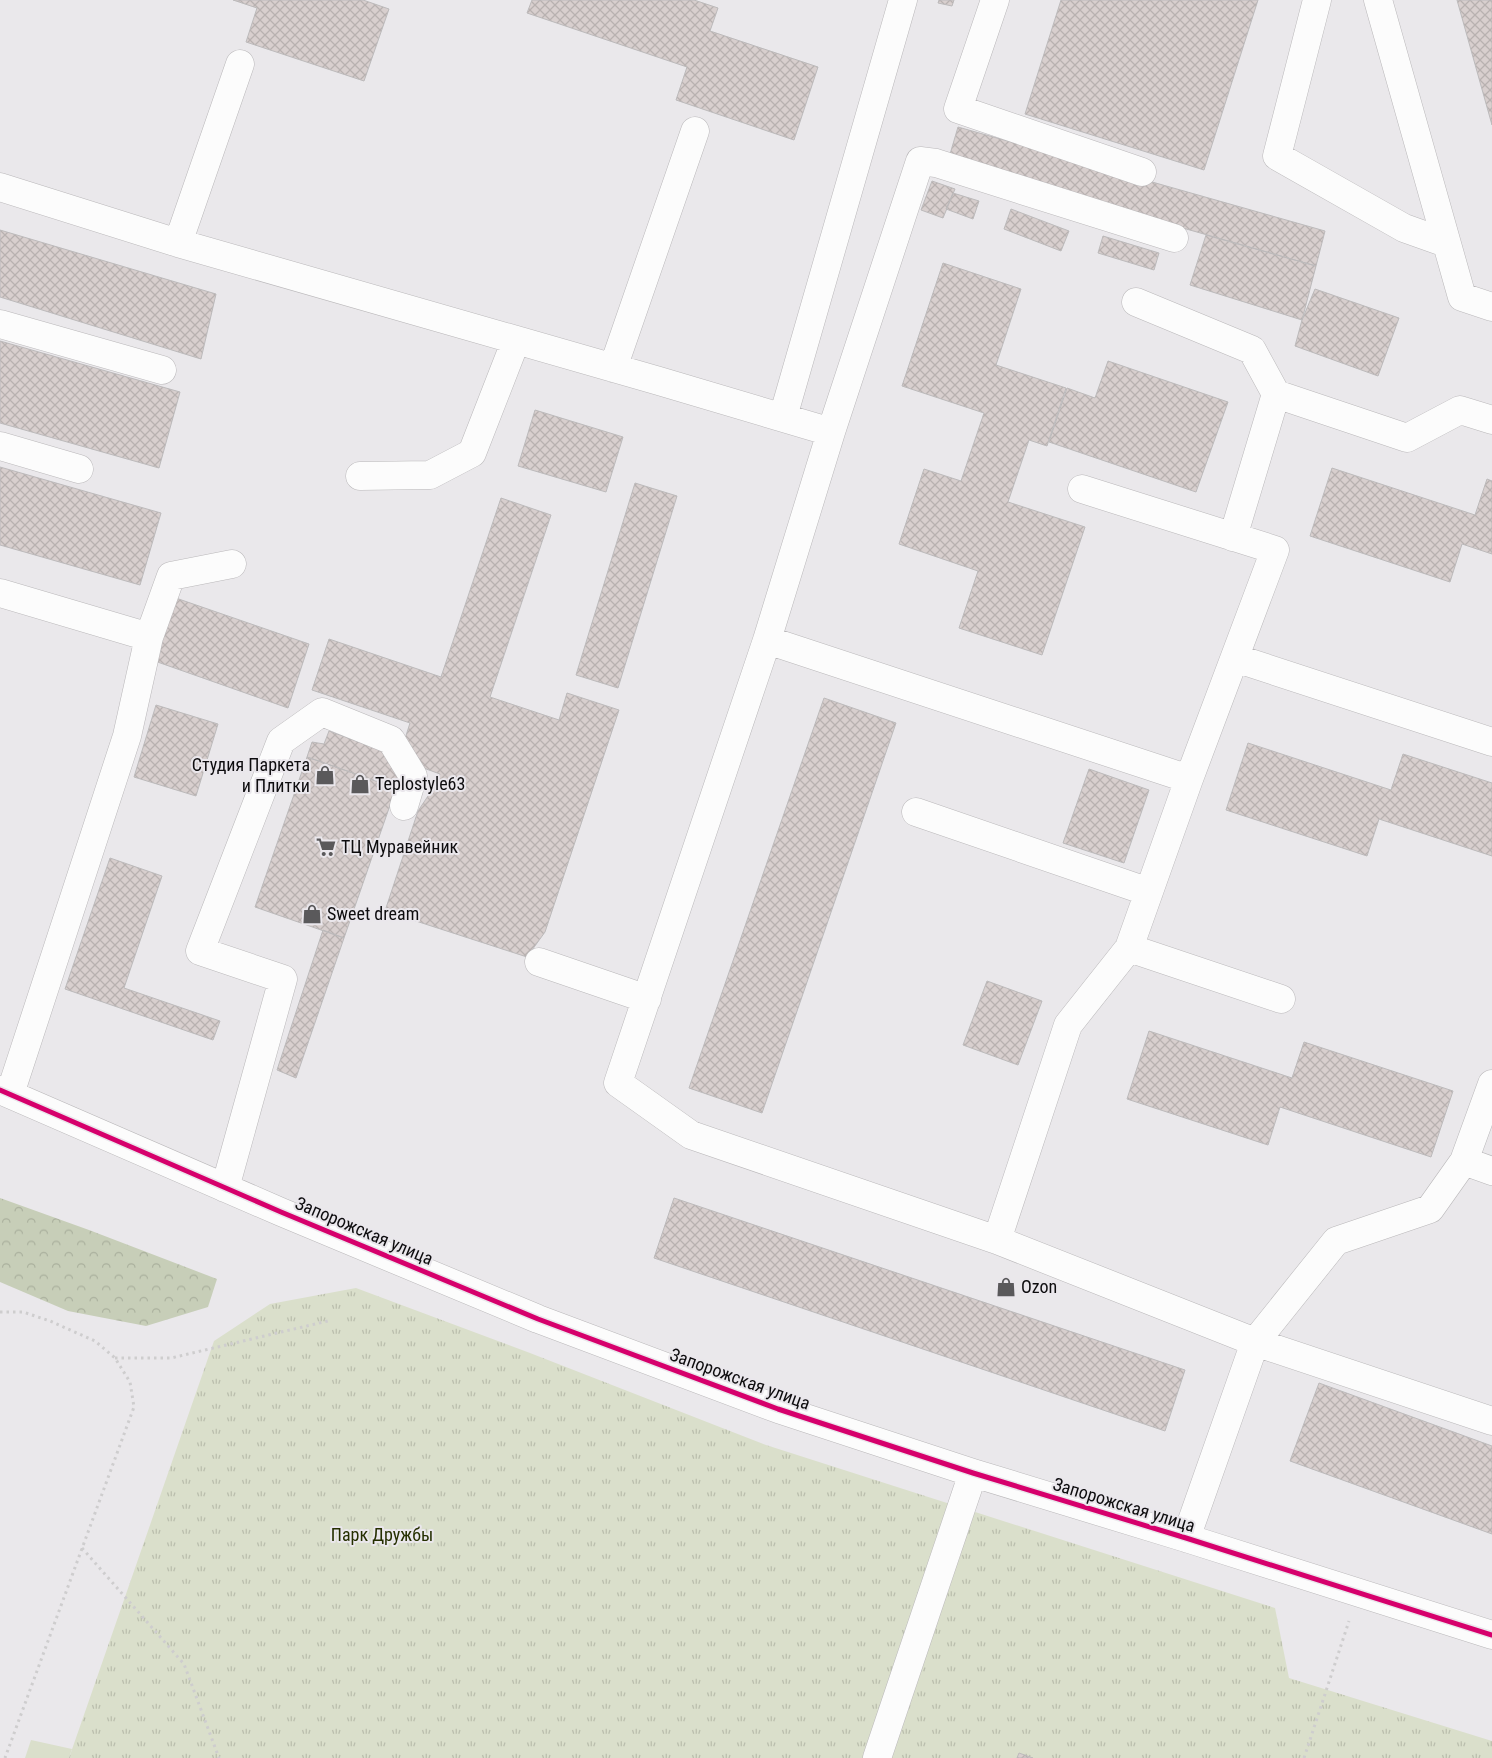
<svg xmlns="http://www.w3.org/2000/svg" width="1492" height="1758" viewBox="0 0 1492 1758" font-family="'Roboto Condensed',sans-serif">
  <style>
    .grass { fill: #dadfcb }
    .forest { fill: url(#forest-crowns) }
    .park { fill: url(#park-tufts) }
    .building { fill: url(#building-cross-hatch); stroke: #bcbabb }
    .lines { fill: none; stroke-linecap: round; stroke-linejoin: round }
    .minor-casing { stroke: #bab8ba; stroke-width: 29 }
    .path { stroke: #cecdce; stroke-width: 3; stroke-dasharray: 2.5 4; stroke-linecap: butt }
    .minor { stroke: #fcfcfc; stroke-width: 28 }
    .cycleway-casing { stroke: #eae7ec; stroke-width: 8 }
    .cycleway { stroke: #d6006c; stroke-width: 5 }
    .labels { text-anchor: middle; stroke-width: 4; stroke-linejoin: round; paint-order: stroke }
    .poi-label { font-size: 18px; fill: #0d0c0e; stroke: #eae7ec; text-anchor: start }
    .street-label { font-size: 18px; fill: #0d0c0e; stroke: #eae7ec }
    .park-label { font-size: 18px; fill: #252f00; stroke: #eae7ec }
  </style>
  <defs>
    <pattern id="forest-crowns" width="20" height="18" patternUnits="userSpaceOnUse" patternTransform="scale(1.25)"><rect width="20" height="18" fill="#c7ceb8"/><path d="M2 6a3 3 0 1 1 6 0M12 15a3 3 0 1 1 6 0" fill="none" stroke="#aab09d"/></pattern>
    <pattern id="park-tufts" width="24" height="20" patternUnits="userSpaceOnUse" patternTransform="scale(1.25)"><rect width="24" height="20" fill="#dadfcb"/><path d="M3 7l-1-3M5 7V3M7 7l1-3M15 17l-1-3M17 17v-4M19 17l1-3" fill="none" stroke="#babead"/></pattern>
    <pattern id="building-cross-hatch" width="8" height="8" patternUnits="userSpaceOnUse" patternTransform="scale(1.25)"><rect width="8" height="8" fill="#d8cfce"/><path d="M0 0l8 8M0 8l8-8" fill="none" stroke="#b8b1b0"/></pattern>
  </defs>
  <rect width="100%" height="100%" fill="#eae8eb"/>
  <path class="grass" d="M31,1740L72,1749L69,1758H25Z"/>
  <path class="forest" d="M0,1198L89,1230L217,1279L208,1307L146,1326L68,1311L0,1282Z"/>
  <path class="park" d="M356,1288L530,1353L766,1445L1275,1608L1289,1678L1492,1741V1758H69L214,1341L270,1304Z"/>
  <path class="building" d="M233,0H363L389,9L364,81L246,42L257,8Z
    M532,0H694L718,8L710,31L818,67L794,140L676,100L687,67L527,13Z
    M939,0H954L952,6L938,3Z
    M1061,0H1258L1204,170L1025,114Z
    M1457,0H1492V125Z
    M958,127L1325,231L1316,266L948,161Z
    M932,181L955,189L943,218L921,210Z
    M953,193L979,201L973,219L946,209Z
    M1011,209L1069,231L1061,251L1004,229Z
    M0,230L216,294L201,359L0,297Z
    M1206,235L1316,266L1302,320L1190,285Z
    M1103,236L1159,253L1154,270L1098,253Z
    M943,263L1021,289L996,365L1066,388L1047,446L1029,440L1008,502L1085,527L1042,655L959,628L978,571L899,544L924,469L961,481L984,413L902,386Z
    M1315,289L1399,318L1378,376L1295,346L1302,320Z
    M0,341L180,392L159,468L0,423Z
    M1108,361L1228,402L1196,492L1049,442L1067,388L1095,398Z
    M535,410L623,437L606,492L518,466Z
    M0,467L161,513L140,585L0,545Z
    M1332,468L1475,515L1487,479L1492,481V554L1462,544L1450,582L1310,536Z
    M635,483L677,496L618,688L576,675Z
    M501,498L551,515L490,697L559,720L567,693L619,710L545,932L527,957L385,911L418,811L436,784L440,774L418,766L403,745L410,723L312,690L329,639L441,677Z
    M170,596L309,644L288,708L149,659Z
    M824,698L896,723L762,1113L689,1088Z
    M156,705L218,724L196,796L134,777Z
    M329,731L389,753L403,772L396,788L307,757L312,742L324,744Z
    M1248,743L1391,790L1403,754L1492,783V856L1379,819L1367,856L1226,810Z
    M307,757L396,788L344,938L255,907Z
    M1089,769L1149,790L1124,863L1063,843Z
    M110,858L162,876L124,988L220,1021L213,1040L65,989Z
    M323,930L344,938L296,1078L277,1070Z
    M987,981L1042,1001L1018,1065L963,1045Z
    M1149,1031L1292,1078L1304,1042L1453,1091L1431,1157L1280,1107L1268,1145L1127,1099Z
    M674,1198L1185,1370L1165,1431L654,1258Z
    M1319,1383L1492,1446V1534L1290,1461Z
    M1019,1753L1033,1758H1017Z"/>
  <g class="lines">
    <defs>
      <path id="minor" d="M995,0L958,109L1142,172
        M1317,0L1277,156L1404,228L1446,243
        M1378,0L1462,297L1492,307
        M0,187L178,243L659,381L831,432
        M178,243L240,64
        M1136,302L1252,350L1276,394L1233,537
        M0,324L162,370
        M613,368L695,131
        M1276,394L1407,438L1460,410L1492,420
        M783,417L903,0
        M0,446L79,469
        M360,476L430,475L472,453L516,340
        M1082,489L1275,550L1189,779
        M0,593L149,637L127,736L10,1094
        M149,637L171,576L232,564
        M767,640L1189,779L1129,948L1068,1025L997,1240L1255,1342L1492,1421
        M1235,658L1492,742
        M916,812L1149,892
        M1129,948L1281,999
        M539,962L647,999
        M0,1090L281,1212L538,1319L778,1409L973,1473L1186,1538L1492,1635
        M1464,1161L1492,1171
        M225,1188L283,979L200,951L281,741L322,712L391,740L413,776L404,806
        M997,1240L691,1135L618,1083L767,640L831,432L920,161L936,163L1174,238
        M1186,1538L1255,1342L1336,1241L1430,1209L1464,1161L1492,1084
        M877,1758L973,1473"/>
    </defs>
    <use href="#minor" class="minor-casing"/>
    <path class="path" d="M0,1312H23L50,1321L95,1341L115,1358L130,1382L134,1407L5,1758
      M115,1358H171L328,1321
      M82,1548L184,1664L219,1758
      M1304,1758L1349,1621"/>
    <use href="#minor" class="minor"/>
    <defs>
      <path id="cycleway" d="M0,1090L281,1212L538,1319L778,1409L973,1473L1186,1538L1492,1635"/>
    </defs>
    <use href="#cycleway" class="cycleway-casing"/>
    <use href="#cycleway" class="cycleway"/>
  </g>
  <defs>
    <symbol id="shop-bare" viewBox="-9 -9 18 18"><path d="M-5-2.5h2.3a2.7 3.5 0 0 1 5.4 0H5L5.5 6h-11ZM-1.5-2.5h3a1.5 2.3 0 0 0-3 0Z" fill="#5a595b" stroke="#eae7ec" stroke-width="2.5" paint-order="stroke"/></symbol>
    <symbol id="supermarket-bare" viewBox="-9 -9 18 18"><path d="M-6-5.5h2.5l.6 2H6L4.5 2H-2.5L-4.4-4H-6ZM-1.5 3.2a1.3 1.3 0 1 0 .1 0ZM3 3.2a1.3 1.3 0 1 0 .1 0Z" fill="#5a595b" stroke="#eae7ec" stroke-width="2.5" paint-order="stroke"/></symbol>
  </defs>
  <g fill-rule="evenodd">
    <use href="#shop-bare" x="311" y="761" width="28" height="28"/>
    <use href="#shop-bare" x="346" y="770" width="28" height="28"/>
    <use href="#supermarket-bare" x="312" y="833" width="28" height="28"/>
    <use href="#shop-bare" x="298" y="900" width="28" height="28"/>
    <use href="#shop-bare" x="992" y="1273" width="28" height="28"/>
  </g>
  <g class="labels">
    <g class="poi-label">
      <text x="310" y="771" text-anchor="end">Студия Паркета<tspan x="310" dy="21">и Плитки</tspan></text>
      <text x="375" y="790">Teplostyle63</text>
      <text x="341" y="853">ТЦ Муравейник</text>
      <text x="327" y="920">Sweet dream</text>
      <text x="1021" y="1293">Ozon</text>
    </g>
    <g class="street-label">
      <text transform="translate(364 1231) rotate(23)" y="6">Запорожская улица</text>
      <text transform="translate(740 1379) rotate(20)" y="6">Запорожская улица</text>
      <text transform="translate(1124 1505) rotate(17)" y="6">Запорожская улица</text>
    </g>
    <g class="park-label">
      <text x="382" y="1541">Парк Дружбы</text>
    </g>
  </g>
</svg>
